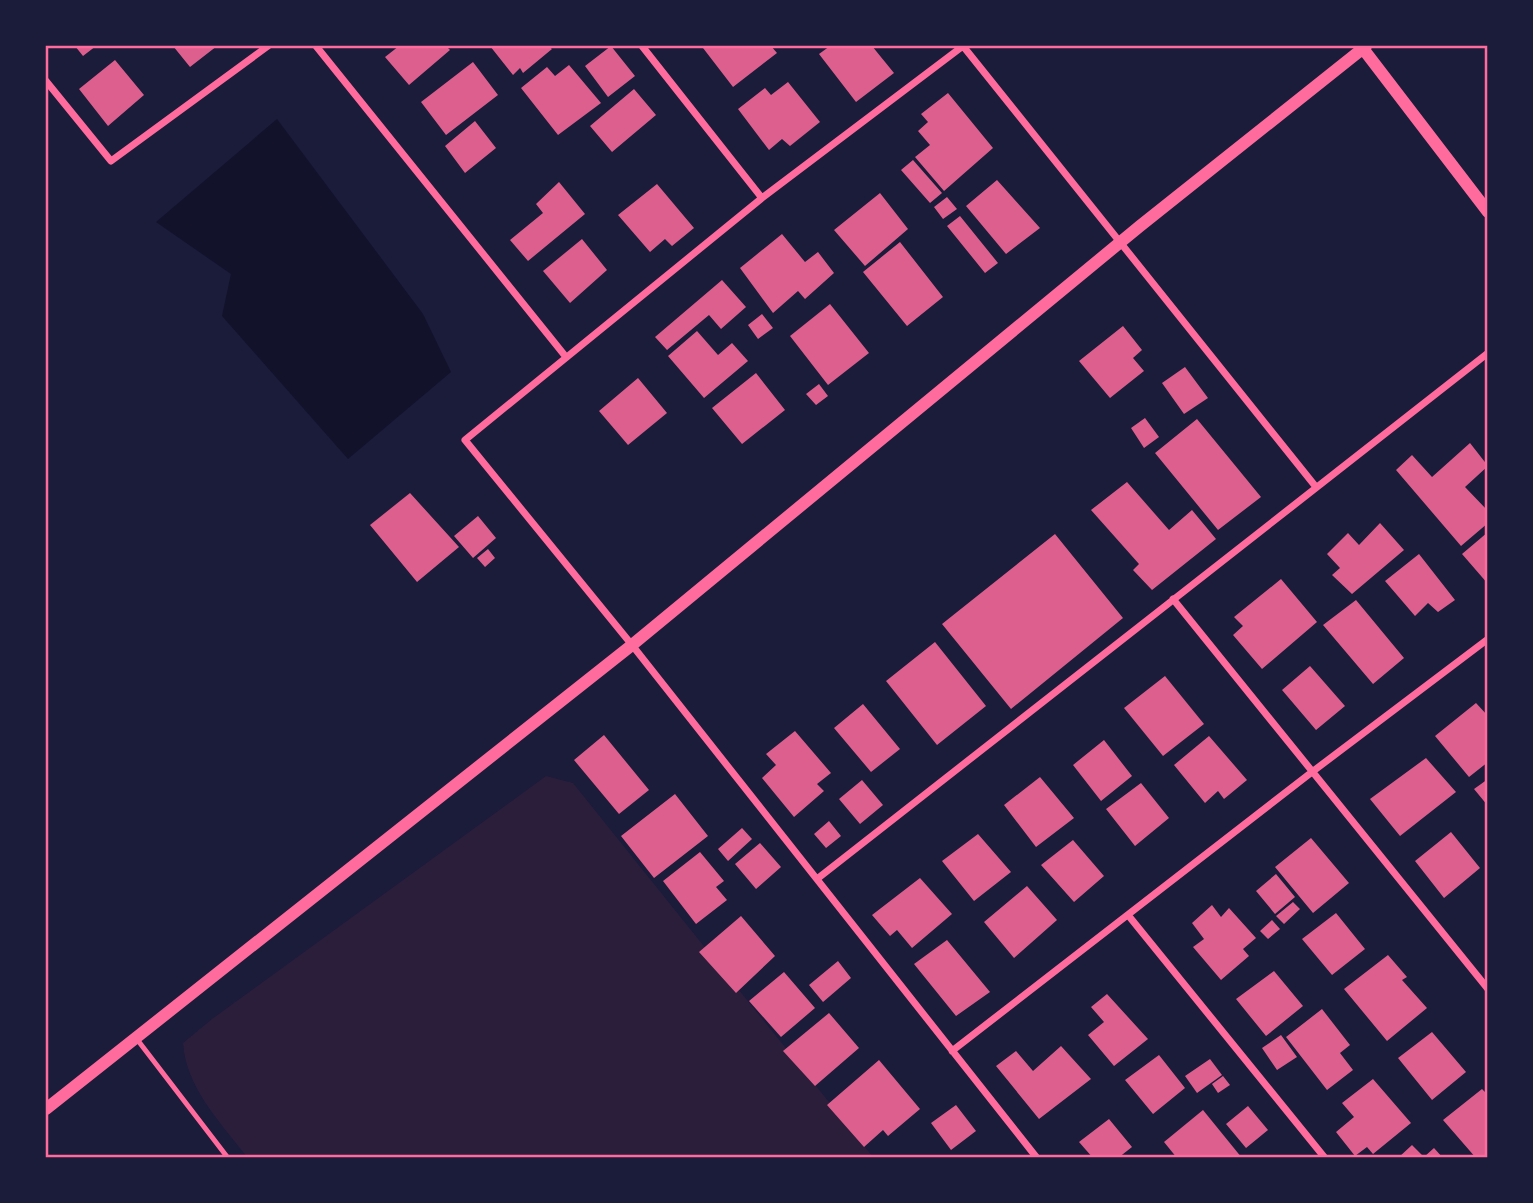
<svg xmlns="http://www.w3.org/2000/svg" width="1533" height="1203" viewBox="0 0 1533 1203" font-family="Signika,sans-serif">
  <style>
    .green { fill: #2a1e3b }
    .water { fill: #12122b }
    .building { fill: #dd5f8e }
    .lines { fill: none; stroke-linecap: round; stroke-linejoin: round }
    .service { stroke: #ff6b9d; stroke-width: 5 }
    .minor { stroke: #ff6b9d; stroke-width: 7 }
    .tertiary { stroke: #ff6b9d; stroke-width: 12 }
    .neatline { fill: none; stroke: #ff6b9d; stroke-width: 2.5 }
  </style>
  <rect width="100%" height="100%" fill="#1b1b3a"/>
  <path class="green" d="M546,776L573,783L873,1157H247C221,1123 186,1088 183,1043L212,1019Z"/>
  <path class="water" d="M277,119L423,314L451,372L348,459L222,316L231,274L156,222Z"/>
  <path class="building" d="M75,46H96L83,56Z
    M173,46H217L190,67Z
    M399,46H446L450,50L409,85L385,57Z
    M490,46H548L552,49L523,73L520,68L513,75Z
    M611,46L635,76L608,97L585,66Z
    M706,46H771L777,53L733,87L703,48Z
    M830,46H872L894,73L856,102L819,54Z
    M115,60L144,95L108,126L79,89Z
    M473,62L498,95L446,135L421,102Z
    M569,65L601,103L558,135L521,88L547,67L555,76Z
    M788,82L820,122L790,146L782,139L769,150L738,109L765,88L771,95Z
    M634,89L656,115L612,152L590,126Z
    M948,93L993,148L944,191L915,157L930,145L918,131L928,122L921,114Z
    M475,121L496,148L465,173L445,146Z
    M913,160L942,193L930,203L901,170Z
    M997,180L1040,228L1006,254L966,206Z
    M559,182L585,214L528,261L510,240L543,213L536,204Z
    M657,184L694,228L672,246L665,239L650,252L618,215Z
    M880,193L908,229L865,266L834,230Z
    M947,197L957,209L943,219L934,207Z
    M960,216L998,263L985,273L947,226Z
    M782,234L805,262L818,252L834,273L805,299L798,291L773,313L740,268Z
    M582,239L607,270L570,303L543,271Z
    M900,242L943,297L907,326L863,272Z
    M722,280L746,307L721,329L709,315L667,350L655,337Z
    M830,304L869,353L828,385L790,336Z
    M762,314L773,328L758,339L748,325Z
    M1123,326L1142,350L1133,358L1144,371L1110,398L1079,361Z
    M697,331L718,355L732,343L748,361L704,398L668,356Z
    M1185,367L1208,398L1184,414L1162,383Z
    M756,373L785,410L742,444L712,408Z
    M638,378L667,413L628,445L599,411Z
    M819,384L828,396L816,405L806,394Z
    M1145,418L1159,437L1144,448L1131,428Z
    M1197,419L1261,497L1218,530L1155,453Z
    M1470,443L1488,466L1465,487L1488,511V523L1461,546L1396,470L1412,455L1432,477Z
    M1127,482L1169,530L1192,510L1216,539L1152,590L1133,570L1139,564L1091,510Z
    M410,493L459,547L417,582L370,525Z
    M478,516L496,538L473,558L454,536Z
    M1380,523L1404,550L1352,594L1332,575L1340,568L1327,554L1348,533L1359,545Z
    M1488,532V584L1462,554Z
    M1055,534L1123,618L1011,709L942,624Z
    M488,549L495,558L485,567L477,558Z
    M1419,554L1455,600L1438,612L1428,603L1415,616L1385,581Z
    M1281,579L1317,622L1262,669L1233,635L1243,626L1234,617Z
    M1356,600L1404,658L1373,684L1323,625Z
    M935,642L986,706L937,745L886,681Z
    M1310,666L1345,706L1316,730L1282,690Z
    M1165,676L1204,724L1163,756L1124,708Z
    M1476,703L1488,716V762L1469,777L1435,736Z
    M863,704L900,749L871,772L834,728Z
    M795,731L831,773L817,784L824,791L794,817L762,778L776,765L766,754Z
    M604,735L649,790L619,814L574,760Z
    M1209,736L1247,780L1224,799L1218,791L1205,803L1174,765Z
    M1104,740L1132,776L1101,801L1073,765Z
    M1426,758L1456,792L1400,836L1370,799Z
    M1040,777L1074,818L1036,847L1004,805Z
    M1488,779V806L1474,789Z
    M862,780L883,805L860,824L839,799Z
    M1141,783L1169,818L1135,846L1106,809Z
    M675,794L708,836L654,878L621,836Z
    M829,821L841,836L826,848L814,834Z
    M742,828L752,839L728,861L718,849Z
    M1451,832L1480,868L1444,898L1415,861Z
    M978,834L1011,872L974,901L942,861Z
    M1311,838L1349,883L1313,913L1275,867Z
    M1073,840L1104,876L1074,902L1041,865Z
    M760,843L781,867L756,889L735,864Z
    M700,852L724,881L716,887L727,900L696,924L663,881Z
    M1276,874L1295,897L1275,914L1256,891Z
    M920,878L952,914L912,948L897,930L890,936L872,915Z
    M1027,886L1057,920L1014,958L984,922Z
    M1293,902L1300,909L1284,924L1276,916Z
    M1212,905L1221,917L1229,908L1256,938L1243,949L1249,956L1221,980L1193,947L1204,939L1192,923Z
    M1336,913L1365,949L1332,975L1302,939Z
    M741,916L775,956L736,993L699,952Z
    M1272,920L1280,929L1268,939L1260,931Z
    M947,940L990,992L956,1016L914,964Z
    M1388,955L1407,977L1402,980L1427,1008L1387,1041L1344,989Z
    M838,961L851,978L823,1002L809,985Z
    M1274,971L1303,1006L1266,1036L1236,999Z
    M784,972L815,1008L781,1037L749,1001Z
    M1107,994L1148,1039L1114,1066L1088,1035L1104,1022L1091,1007Z
    M1322,1009L1350,1045L1340,1053L1353,1070L1327,1090L1286,1037Z
    M829,1013L859,1048L815,1086L783,1051Z
    M1432,1032L1466,1072L1432,1100L1398,1058Z
    M1281,1035L1297,1057L1277,1070L1262,1048Z
    M1061,1046L1091,1079L1039,1119L996,1066L1016,1051L1033,1071Z
    M1159,1055L1185,1088L1153,1114L1125,1080Z
    M1210,1059L1222,1075L1197,1093L1185,1076Z
    M879,1060L920,1109L888,1136L883,1130L864,1147L827,1105Z
    M1223,1076L1230,1085L1218,1093L1212,1084Z
    M1373,1079L1411,1123L1373,1154L1367,1147L1355,1156L1336,1132L1354,1117L1342,1103Z
    M1482,1089L1488,1095V1158H1476L1443,1120Z
    M956,1105L976,1131L951,1150L931,1123Z
    M1248,1106L1268,1130L1246,1148L1226,1124Z
    M1203,1110L1242,1158H1177L1164,1142Z
    M1109,1119L1132,1147L1118,1158H1093L1079,1142Z
    M1412,1145L1424,1157L1434,1148L1443,1158H1398Z"/>
  <g class="lines">
    <path class="service" d="M136,1038L228,1158"/>
    <path class="minor" d="M316,46L566,357
      M642,46L762,198
      M963,46L762,198L465,440L632,645L1037,1158
      M963,46L1316,487
      M46,81L111,161L268,46
      M1173,599L1488,989
      M817,879L1488,353
      M1128,915L1325,1158
      M952,1051L1312,772L1488,639"/>
    <path class="tertiary" d="M1361,46L1488,212
      M46,1109L632,645L1140,226L1366,46"/>
  </g>
  <rect width="1533" height="1203" fill="none" stroke="#1b1b3a" stroke-width="94"/>
  <rect x="47" y="47" width="1439" height="1109" class="neatline"/>
</svg>
